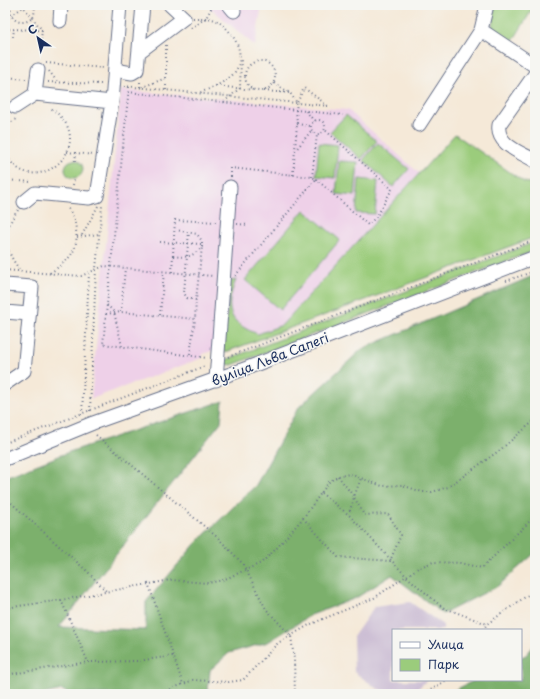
<svg xmlns="http://www.w3.org/2000/svg" width="540" height="699" viewBox="0 0 540 699" font-family="'Playpen Sans',sans-serif">
  <style>
    .built { fill: #eed0e8 }
    .industrial { fill: #ccbed4 }
    .green { fill: #9bcc7c; stroke: #5b7e6d }
    .forest { fill: #7cb06c; stroke: #4c7065 }
    .lines { fill: none; stroke-linecap: round; stroke-linejoin: round }
    .minor-casing { stroke: #677089; stroke-width: 15 }
    .path { stroke: #677089; stroke-width: 2; stroke-dasharray: 1 3; stroke-linecap: butt }
    .minor { stroke: #fff; stroke-width: 13 }
    .labels { text-anchor: middle; stroke-width: 3; stroke-linejoin: round; paint-order: stroke }
    .street-label { font-size: 13px; fill: #1b2f5e; stroke: #f6f6f2 }
  </style>
  <rect width="100%" height="100%" fill="#f6f6f2"/>
  <filter id="ink" filterUnits="userSpaceOnUse"><feTurbulence type="fractalNoise" baseFrequency=".025" numOctaves="2"/><feDisplacementMap in="SourceGraphic" scale="8" xChannelSelector="R" yChannelSelector="G"/><feConvolveMatrix kernelMatrix="1 2 1 2 8 2 1 2 1" color-interpolation-filters="sRGB"/></filter>
  <filter id="wash" filterUnits="userSpaceOnUse"><feTurbulence type="fractalNoise" baseFrequency=".012" numOctaves="4" result="noise"/><feDisplacementMap in="SourceGraphic" scale="16" xChannelSelector="R" yChannelSelector="G"/><feGaussianBlur stdDeviation="0.9" result="paint"/><feColorMatrix in="noise" values="0 0 0 0 0 0 0 0 0 0 0 0 0 0 0 0 0 1.4 0 .05"/><feComposite in="paint" operator="in"/></filter>
  <g filter="url(#wash)">
    <rect width="100%" height="100%" fill="#f5e9d8"/>
    <path class="built" d="M207,5H262L255,46Z
      M121,90L348,110L419,173L287,325L203,354L202,358L91,399Z"/>
    <path class="industrial" d="M410,602L443,625V630H393V680H427L412,694H400L378,689L354,672L353,637L374,607Z"/>
    <path class="green" d="M495,5H535L511,44L494,31L492,28Z
      M346,115L377,141L361,159L330,132Z
      M455,134L524,182L535,184V237L223,353L230,281L236,280C224,309 228,323 258,334L282,325Z
      M319,143L338,145L335,178L316,176Z
      M378,143L409,169L393,187L363,160Z
      M65 169a9 9 0 1 1 18 0a9 9 0 1 1-18 0Z
      M339,161L358,162L355,196L336,194Z
      M359,179L378,181L375,214L356,213Z
      M304,210L340,240L280,310L245,280Z
      M535,242V251L509,260L232,365L226,364L223,361Z"/>
    <path class="forest" d="M535,275V553L498,586L443,614L392,575L356,598L311,615L268,642L229,653L210,670L208,691L205,694H70L62,690L44,694H5V477L69,452L223,401L221,422L59,627L146,630V602L196,543L256,485L298,408L362,349Z
      M535,644V694H447L475,680H521V657L526,655Z"/>
  </g>
  <g filter="url(#ink)">
    <g class="lines">
      <defs>
        <path id="minor" d="M229,5L234,11
          M487,5L481,30L535,66
          M60,21L61,5
          M139,52L184,18L170,5
          M115,70L132,73L137,70L143,5
          M535,74L499,125C496,145 521,152 535,161
          M35,94L38,70
          M15,107L35,94L112,102L120,5
          M419,125L481,30
          M24,202L35,193L89,198L97,196L112,102
          M5,285L32,287L24,371L5,384
          M5,312L29,314
          M216,380L230,187
          M5,459L93,423L247,368L535,257"/>
      </defs>
      <use href="#minor" class="minor-casing"/>
      <path class="path" d="M11,5C7,21 24,28 34,16L35,5
        M193,18C203,18 213,17 220,23C238,36 249,62 229,78C220,85 209,89 199,93
        M5,20L26,5
        M191,28L206,18L213,5
        M5,29L42,30L22,5
        M13,37L14,29
        M41,39L42,30
        M245 76a15 15 0 1 1 30 0a15 15 0 1 1-30 0Z
        M46,63L105,68
        M49,71L58,83
        M5,77L26,79
        M48,82L103,84
        M140,82V88L166,78
        M274,83L290,93L297,103L304,88L327,105
        M124,86L328,106
        M216,86L254,90
        M129,87L103,344L207,358
        M166,90V45
        M264,91L290,93
        M128,92L343,115
        M224,102L240,88L241,60
        M306,111L314,121
        M311 127a7 7 0 1 1 14 0a7 7 0 1 1-14 0Z
        M297,124L310,126
        M5,127L17,118
        M295,151L311,131
        M67,152L94,155
        M5,153C32,206 106,143 49,107
        M75,161L76,153
        M293,175L297,124L296,110L297,103
        M231,177V168L312,177L316,179L235,276
        M312,177L317,135
        M316,179L368,225L377,216L392,189L325,130
        M5,180L31,182
        M73,185L74,178
        M18,210C0,235 4,248 21,272
        M237,224L248,225
        M189,231L184,293L187,298L196,300L202,247
        M82,235L98,206
        M77,237L99,234
        M160,242L202,244
        M173,256C187,258 192,257 202,247V241L197,234L176,230
        M5,270L81,276L104,266L213,276
        M172,272L175,220L217,222
        M50,273C67,261 79,253 76,230C75,220 73,215 67,207
        M506,281L535,271
        M107,305L114,312L122,346
        M121,312L125,268
        M106,314L121,312L195,319L196,300
        M160,315L164,272
        M190,354L195,320
        M228,357L535,240
        M90,411L96,269L102,206
        M82,414L89,274
        M96,435L217,537L243,564L266,609L291,636L294,659L295,694
        M5,443L205,366
        M338,476L354,497L349,514
        M5,493L8,500L88,572L107,592
        M321,493L349,515L406,576L442,607L487,624
        M303,518L338,557L390,561L401,535L388,514L364,515L354,497L361,478
        M148,583L183,684
        M61,600L88,662
        M5,608L61,600L171,580L208,583L223,580L261,563L275,550L303,518L329,482L338,476L350,474L382,486L402,485L422,492H432L448,487L500,450L535,420
        M483,630L487,624L535,590
        M5,675L88,662L137,661L173,656
        M159,694L193,680L229,682L243,680L278,643L311,624L374,598L418,568L433,562L460,563L482,568L535,516
        M424,694L447,680"/>
      <use href="#minor" class="minor"/>
    </g>
  </g>
  <g class="labels">
    <g class="street-label">
      <text transform="translate(270 359) rotate(-21)" y="5">вуліца Льва Сапегі</text>
    </g>
  </g>
  <rect width="540" height="699" fill="none" stroke="#f6f6f2" stroke-width="20"/>
  <rect x="392" y="629" width="130" height="52" fill="#f6f6f2" stroke="#9ea6b7"/>
  <rect x="400" y="642" width="20" height="6" fill="#ffffff" stroke="#9ea6b7"/>
  <text x="428" y="649" font-size="12" fill="#1b2f5e">Улица</text>
  <rect x="400" y="659" width="20" height="12" fill="#9bcc7c" stroke="#9ea6b7"/>
  <text x="428" y="669" font-size="12" fill="#1b2f5e">Парк</text>
  <g transform="translate(38 38) rotate(326)" stroke="#f6f6f2" stroke-width="3" paint-order="stroke">
  <path d="M0-3L7 15L0 10L-7 15Z" fill="#1b2f5e"/>
  <text y="-6" font-size="11" font-weight="bold" text-anchor="middle" fill="#1b2f5e">С</text>
  </g>
</svg>
